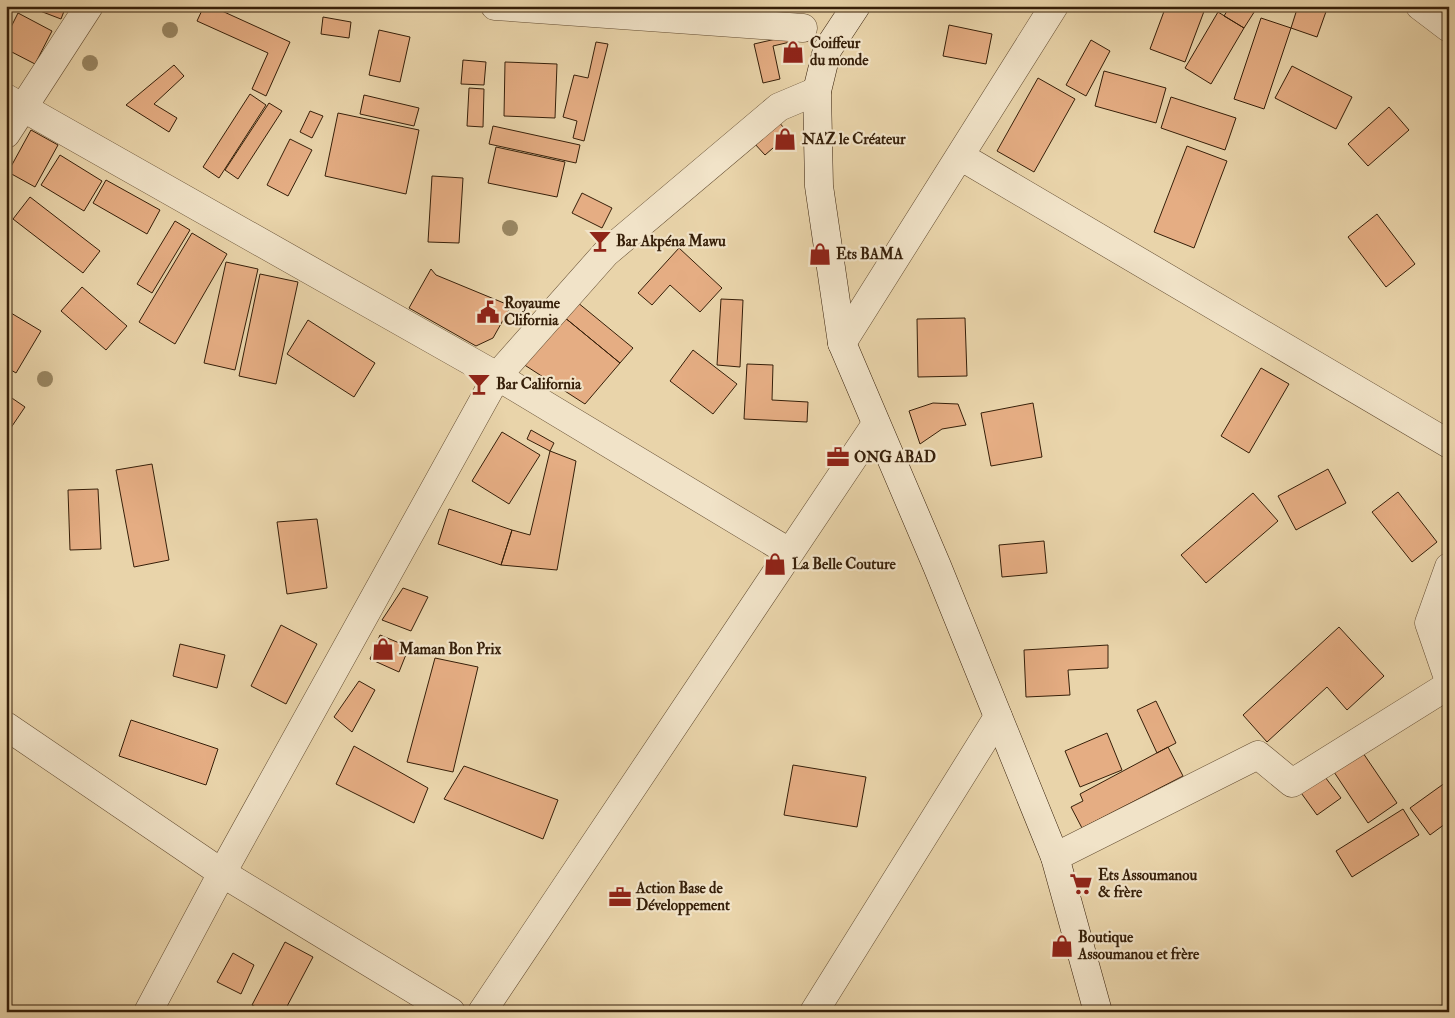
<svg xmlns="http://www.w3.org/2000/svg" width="1455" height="1018" viewBox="0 0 1455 1018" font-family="'IM FELL Double Pica',serif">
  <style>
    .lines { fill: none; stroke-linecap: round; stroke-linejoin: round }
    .stream { stroke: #707b6a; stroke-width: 9 }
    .building { fill: #e5ad83; stroke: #361f09 }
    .street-casing { stroke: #634c31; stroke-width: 29 }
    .secondary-casing { stroke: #361f09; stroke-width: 29 }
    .street { stroke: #f1e3c8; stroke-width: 28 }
    .secondary { stroke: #f1e3c8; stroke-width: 28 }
    .tree { fill: #998662 }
    .labels { text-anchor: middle; stroke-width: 4.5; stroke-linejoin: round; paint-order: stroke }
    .poi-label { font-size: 15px; font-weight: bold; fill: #361f09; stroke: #f1e3c8; text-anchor: start }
  </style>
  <rect width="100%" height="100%" fill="#e9d4aa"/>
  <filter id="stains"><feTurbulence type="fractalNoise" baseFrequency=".004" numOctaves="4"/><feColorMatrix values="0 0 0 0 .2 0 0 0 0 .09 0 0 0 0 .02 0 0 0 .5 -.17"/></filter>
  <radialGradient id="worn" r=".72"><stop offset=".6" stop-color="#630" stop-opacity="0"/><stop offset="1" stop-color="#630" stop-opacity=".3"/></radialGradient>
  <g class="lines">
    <path class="stream" d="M1436,1012L1449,1007"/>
  </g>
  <path class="building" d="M27,6H66L61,19Z
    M204,6H211L290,42L266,96L252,89L268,53L197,21Z
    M1166,6H1206L1185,62L1150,49Z
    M1230,6H1258L1244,28L1224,16Z
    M1298,6H1328L1317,37L1291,28Z
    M1218,12L1244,28L1211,84L1185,68Z
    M18,13L52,31L35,64L6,49V37Z
    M323,17L351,22L349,38L321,34Z
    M1261,18L1291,28L1264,109L1234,99Z
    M949,25L992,34L986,64L943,56Z
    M379,30L410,37L400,82L369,75Z
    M789,36L790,42L773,46L780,79L763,83L754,44Z
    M1091,40L1110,51L1086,96L1066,85Z
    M596,42L608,44L584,141L573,138L577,121L563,117L574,75L588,78Z
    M463,60L486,62L484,85L461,84Z
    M505,62L557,64L555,118L504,116Z
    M174,65L184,76L154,104L177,118L169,132L126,105Z
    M1292,66L1352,97L1336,129L1275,98Z
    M1104,71L1166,88L1156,123L1095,106Z
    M1038,78L1075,99L1034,172L997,151Z
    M469,88L484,89L483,127L467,126Z
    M250,94L266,105L219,178L203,167Z
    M364,95L419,108L414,126L360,114Z
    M1171,97L1236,118L1225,150L1161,128Z
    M269,103L282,111L238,179L225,170Z
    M1389,107L1409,130L1368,166L1348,144Z
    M310,111L323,116L312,138L300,132Z
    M338,113L419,130L406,194L325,176Z
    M778,121L789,134L765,155L754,143Z
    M493,126L580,145L576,163L489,144Z
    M31,130L58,145L35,187L8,172Z
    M290,139L312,150L288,196L267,185Z
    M1187,146L1227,161L1194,248L1154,232Z
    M496,147L565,162L557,197L488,183Z
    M60,155L102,181L84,211L41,185Z
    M432,176L463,178L459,243L428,242Z
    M106,180L160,210L147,234L93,203Z
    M582,193L612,208L602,228L572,213Z
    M30,197L100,251L83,273L13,219Z
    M1377,214L1415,264L1386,287L1348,237Z
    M175,221L190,230L152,293L137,284Z
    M192,233L227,254L175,344L139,322Z
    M679,248L722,288L700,312L670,285L652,305L638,293Z
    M226,262L258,269L235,370L204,363Z
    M431,269L436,275L511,306L493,338L476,346L409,308Z
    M260,274L298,282L276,384L239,376Z
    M82,287L127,326L106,350L61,311Z
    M721,299L743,300L740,367L717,365Z
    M577,302L633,348L620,363L564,317Z
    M6,310L41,331L16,373L6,367Z
    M564,317L620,363L585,404L523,364Z
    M965,318L967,376L918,377L917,319Z
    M308,320L375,363L354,397L287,354Z
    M693,350L737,384L713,414L670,381Z
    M747,364L773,365L772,400L808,402L807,422L744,419Z
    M1261,368L1289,384L1249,453L1221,436Z
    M6,394L25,407L6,435Z
    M933,403L958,404L966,425L942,429L920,444L909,411Z
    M1033,403L1042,457L991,466L981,413Z
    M531,430L554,443L550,451L527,439Z
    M502,432L540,455L509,504L472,481Z
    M550,451L576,461L557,570L501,565L512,530L530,535Z
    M152,464L169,560L134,567L116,470Z
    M1328,469L1346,503L1296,530L1278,496Z
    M98,489L101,549L70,550L68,490Z
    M1398,492L1437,542L1412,562L1372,512Z
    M1253,493L1278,521L1206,583L1181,555Z
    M449,509L512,530L501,565L438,544Z
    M317,519L327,588L287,594L277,522Z
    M1044,541L1047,573L1002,577L999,545Z
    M403,588L428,597L411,631L382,620Z
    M281,625L317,644L286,704L251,686Z
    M1339,627L1384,676L1347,710L1327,687L1267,742L1243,715Z
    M380,635L409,647L399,672L370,659Z
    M180,644L225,655L217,688L173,676Z
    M1108,645V668L1068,670L1070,695L1026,697L1024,650Z
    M435,658L478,667L453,772L407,762Z
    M359,681L375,690L352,732L334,717Z
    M1156,701L1176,743L1157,753L1137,710Z
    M131,720L218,749L206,785L119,756Z
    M1107,733L1122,770L1080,787L1065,751Z
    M354,746L428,788L414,823L336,784Z
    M1168,747L1183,776L1082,828L1071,807L1083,801L1080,794Z
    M1361,750L1397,803L1368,823L1332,769Z
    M793,765L866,777L857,827L784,815Z
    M464,766L558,800L543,839L444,799Z
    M1322,773L1341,798L1317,815L1299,790Z
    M1449,780V821L1430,835L1410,808Z
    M1403,809L1419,835L1352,877L1336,851Z
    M285,942L313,957L284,1012H265L252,1005Z
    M233,953L254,965L241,994L217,982Z"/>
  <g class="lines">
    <defs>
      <path id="street" d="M495,6L803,28
        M1420,6L1449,28
        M6,98L497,376L789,552
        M6,134L89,6
        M960,156L1449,444
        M842,343L1054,6
        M1449,567L1429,623L1449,681
        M6,726L222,873L451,1012
        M1055,857L1258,755L1292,783L1449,685
        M148,1012L222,873L497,376L606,253L779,107L817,91
        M482,1012L876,424
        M814,1012L998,717"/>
      <path id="secondary" d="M856,6L827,50L817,91L819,186L842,343L937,566L1055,857L1098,1012"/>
    </defs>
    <use href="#street" class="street-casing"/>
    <use href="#secondary" class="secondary-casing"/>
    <use href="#street" class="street"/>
    <use href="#secondary" class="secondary"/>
  </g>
  <g class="tree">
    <circle cx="170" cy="30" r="8"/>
    <circle cx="90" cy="63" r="8"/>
    <circle cx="510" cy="228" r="8"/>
    <circle cx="45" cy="379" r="8"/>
  </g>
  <defs>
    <symbol id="shop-bare" viewBox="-9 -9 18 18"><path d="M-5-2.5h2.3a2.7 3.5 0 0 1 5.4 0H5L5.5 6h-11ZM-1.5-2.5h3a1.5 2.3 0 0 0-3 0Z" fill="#8f2418" stroke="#f1e3c8" stroke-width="2.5" paint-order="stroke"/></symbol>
    <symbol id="bar-bare" viewBox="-9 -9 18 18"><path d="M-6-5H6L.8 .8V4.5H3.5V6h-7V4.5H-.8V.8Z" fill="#8f2418" stroke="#f1e3c8" stroke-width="2.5" paint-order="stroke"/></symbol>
    <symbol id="civic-bare" viewBox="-9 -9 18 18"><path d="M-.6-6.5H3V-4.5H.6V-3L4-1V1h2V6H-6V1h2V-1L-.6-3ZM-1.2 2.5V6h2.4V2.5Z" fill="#8f2418" stroke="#f1e3c8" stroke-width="2.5" paint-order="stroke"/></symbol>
    <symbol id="office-bare" viewBox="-9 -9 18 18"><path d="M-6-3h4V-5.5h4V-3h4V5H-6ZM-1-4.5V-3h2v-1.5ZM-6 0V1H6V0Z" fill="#8f2418" stroke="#f1e3c8" stroke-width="2.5" paint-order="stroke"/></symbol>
    <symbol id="supermarket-bare" viewBox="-9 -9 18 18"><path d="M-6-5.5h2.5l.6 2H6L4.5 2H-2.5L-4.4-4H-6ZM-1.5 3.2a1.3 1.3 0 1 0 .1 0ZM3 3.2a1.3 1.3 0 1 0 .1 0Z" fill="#8f2418" stroke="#f1e3c8" stroke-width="2.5" paint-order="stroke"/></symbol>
  </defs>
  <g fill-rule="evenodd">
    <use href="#shop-bare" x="777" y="36" width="32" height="32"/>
    <use href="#shop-bare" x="769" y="123" width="32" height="32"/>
    <use href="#bar-bare" x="584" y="225" width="32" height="32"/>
    <use href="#shop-bare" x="804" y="238" width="32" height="32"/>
    <use href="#civic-bare" x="472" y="296" width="32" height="32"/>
    <use href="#bar-bare" x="463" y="368" width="32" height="32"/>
    <use href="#office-bare" x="822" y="441" width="32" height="32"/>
    <use href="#shop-bare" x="759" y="548" width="32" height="32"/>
    <use href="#shop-bare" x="367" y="633" width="32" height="32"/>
    <use href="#supermarket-bare" x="1065" y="868" width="32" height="32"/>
    <use href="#office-bare" x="604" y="881" width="32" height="32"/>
    <use href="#shop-bare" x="1046" y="930" width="32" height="32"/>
  </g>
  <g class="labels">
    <g class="poi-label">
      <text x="810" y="48">Coiffeur<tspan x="810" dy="17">du monde</tspan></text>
      <text x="802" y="144">NAZ le Créateur</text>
      <text x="616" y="246">Bar Akpéna Mawu</text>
      <text x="836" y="259">Ets BAMA</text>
      <text x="504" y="308">Royaume<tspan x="504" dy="17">Clifornia</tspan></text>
      <text x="496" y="389">Bar California</text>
      <text x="854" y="462">ONG ABAD</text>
      <text x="792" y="569">La Belle Couture</text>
      <text x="399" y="654">Maman Bon Prix</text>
      <text x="1098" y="880">Ets Assoumanou<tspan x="1098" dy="17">&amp; frère</tspan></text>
      <text x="636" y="893">Action Base de<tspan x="636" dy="17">Développement</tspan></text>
      <text x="1078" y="942">Boutique<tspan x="1078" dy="17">Assoumanou et frère</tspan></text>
    </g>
  </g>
  <rect width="1455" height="1018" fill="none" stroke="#e9d4aa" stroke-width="25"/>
  <rect x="8" y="8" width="1440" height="1003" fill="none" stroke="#361f09" stroke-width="2.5"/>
  <rect x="12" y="12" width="1430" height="993" fill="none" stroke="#361f09"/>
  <rect width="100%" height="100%" filter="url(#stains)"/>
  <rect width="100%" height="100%" fill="url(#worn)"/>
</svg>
